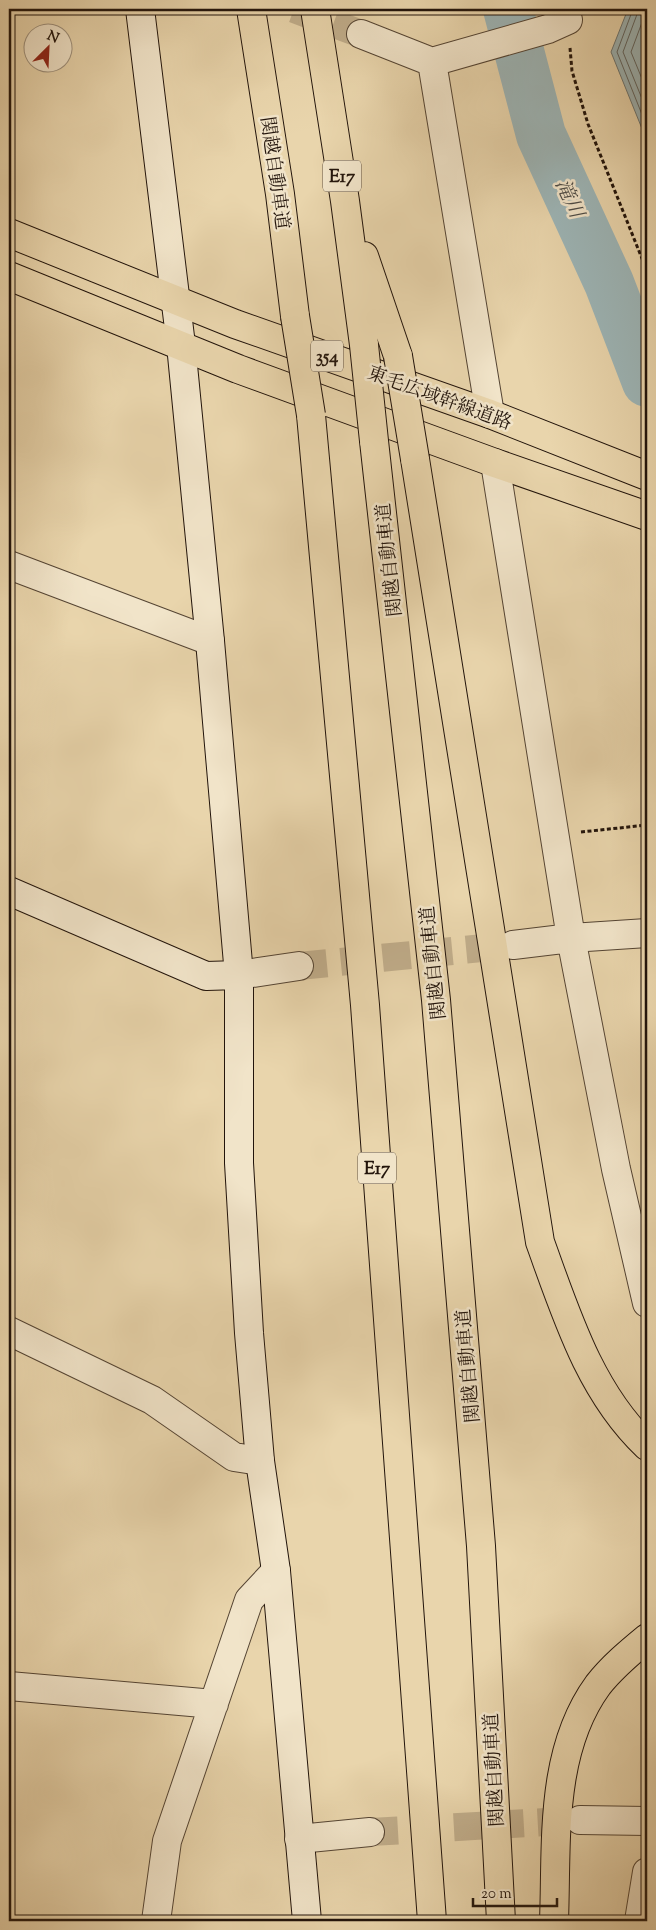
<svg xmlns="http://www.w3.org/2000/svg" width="656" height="1930" viewBox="0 0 656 1930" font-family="'Sorts Mill Goudy','Noto Serif JP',serif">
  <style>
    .water { fill: #9db5b6; stroke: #6c7572 }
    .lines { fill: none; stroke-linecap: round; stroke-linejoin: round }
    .shore { stroke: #606460; stroke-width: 1 }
    .river { stroke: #9db5b6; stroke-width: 50 }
    .street-tunnel { stroke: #c1ae8c; stroke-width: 28; stroke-dasharray: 28 14; stroke-linecap: butt }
    .street-casing { stroke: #544433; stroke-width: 30 }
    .secondary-casing { stroke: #22140b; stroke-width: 30 }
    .highway-casing { stroke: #22140b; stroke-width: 30 }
    .path { stroke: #22140b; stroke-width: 3; stroke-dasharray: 4 2.5; stroke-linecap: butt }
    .street { stroke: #f1e4c9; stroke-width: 28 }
    .secondary { stroke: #f1e4c9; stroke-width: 28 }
    .highway { stroke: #e9d5ac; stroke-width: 28 }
    .highway-bridge-casing { stroke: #22140b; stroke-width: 30; stroke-linecap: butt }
    .highway-bridge { stroke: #e9d5ac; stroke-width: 28 }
    .labels { text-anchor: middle; stroke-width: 5; stroke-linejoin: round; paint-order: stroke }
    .shield { fill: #f1e4c9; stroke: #605244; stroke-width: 1 }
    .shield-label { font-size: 18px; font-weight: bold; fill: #22140b }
    .street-label { font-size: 19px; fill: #22140b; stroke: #f1e4c9 }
    .water-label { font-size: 20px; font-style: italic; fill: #4d4c47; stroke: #f1e4c9 }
  </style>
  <rect width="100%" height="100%" fill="#e9d5ac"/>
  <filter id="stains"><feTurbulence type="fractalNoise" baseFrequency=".004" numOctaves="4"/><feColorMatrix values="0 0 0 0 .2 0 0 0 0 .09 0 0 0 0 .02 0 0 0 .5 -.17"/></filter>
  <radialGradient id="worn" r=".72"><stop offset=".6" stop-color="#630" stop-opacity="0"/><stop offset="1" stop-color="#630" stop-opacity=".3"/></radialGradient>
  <path class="water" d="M628,9H647V141L611,52Z"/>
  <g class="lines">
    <path class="shore" d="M633,9L617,52L647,127
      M639,9L623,52L647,111
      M647,9L631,52L647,91"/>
    <path class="river" d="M508,9L541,135L609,283L647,382"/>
    <path class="street-tunnel" d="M294,9L361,34
      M299,966L513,945
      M370,1832L580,1820"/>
    <defs>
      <path id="street" d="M361,34L432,62L548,29L568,20L565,9
        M432,62L490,414
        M495,463L571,938L616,1169L647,1303
        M9,565L210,641
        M513,945L571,938L647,933
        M239,975L299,966
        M9,1331L152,1400L234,1457L260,1461
        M9,1686L214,1704
        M580,1820L647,1821
        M299,1839L370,1832
        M156,1921L167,1841L249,1600L276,1571
        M639,1921L647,1872"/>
      <path id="secondary" d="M140,9L181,345L210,641L239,975V1163L249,1333L260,1461L276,1571L307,1921
        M9,891L206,976L239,975"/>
      <path id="highway" d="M251,9L280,194L295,316
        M315,9L345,201L364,345
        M9,233L235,324L490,414L647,476
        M364,256L398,356
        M9,276L238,369L495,463L647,516
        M311,415L365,1005L432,1921
        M374,441L436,1000L481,1546L501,1921
        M415,459L540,1242C566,1314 590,1392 647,1446
        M554,1921C557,1843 549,1752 598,1685C612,1667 630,1652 647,1638"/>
    </defs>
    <use href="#street" class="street-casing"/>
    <use href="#secondary" class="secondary-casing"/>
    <use href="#highway" class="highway-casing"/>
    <path class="path" d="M570,48L572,71L588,124L647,271
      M581,832L647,825"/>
    <use href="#street" class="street"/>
    <use href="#secondary" class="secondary"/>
    <use href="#highway" class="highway"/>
    <defs>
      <path id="highway-bridge" d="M295,316L311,415
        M364,345L374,441
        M398,356L415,459"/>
    </defs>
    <use href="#highway-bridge" class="highway-bridge-casing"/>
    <use href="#highway-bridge" class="highway-bridge"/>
  </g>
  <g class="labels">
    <g class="shield">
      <rect x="323" y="160.5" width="38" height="31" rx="4"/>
      <rect x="311" y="340.5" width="32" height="31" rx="4"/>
      <rect x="358" y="1152.5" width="38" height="31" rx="4"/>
    </g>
    <g class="shield-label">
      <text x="342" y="182">E17</text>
      <text x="327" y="362">354</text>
      <text x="377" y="1174">E17</text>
    </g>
    <g class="street-label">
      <text transform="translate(276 173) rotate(82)" y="7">関越自動車道</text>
      <text transform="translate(440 397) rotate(20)" y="7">東毛広域幹線道路</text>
      <text transform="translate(388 560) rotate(-96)" y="7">関越自動車道</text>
      <text transform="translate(432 963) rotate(-96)" y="7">関越自動車道</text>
      <text transform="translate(467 1366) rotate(-95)" y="7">関越自動車道</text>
      <text transform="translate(493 1770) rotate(-93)" y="7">関越自動車道</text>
    </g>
    <g class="water-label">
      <text transform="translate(570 198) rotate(65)" y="7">滝川</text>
    </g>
  </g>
  <rect width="656" height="1930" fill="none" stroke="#e9d5ac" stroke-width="30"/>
  <rect x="10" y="10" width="636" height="1910" fill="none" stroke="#22140b" stroke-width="2.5"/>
  <rect x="15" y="15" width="626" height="1900" fill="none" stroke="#22140b"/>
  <g transform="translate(48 48) rotate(24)"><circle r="24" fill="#f1e4c9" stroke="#9e917d"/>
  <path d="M0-4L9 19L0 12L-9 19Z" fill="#8f2418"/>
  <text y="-8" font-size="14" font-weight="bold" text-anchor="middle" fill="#22140b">N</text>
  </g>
  <path d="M473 1898v8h84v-8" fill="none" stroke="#22140b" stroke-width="2.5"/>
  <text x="481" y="1898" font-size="15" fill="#22140b" stroke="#f1e4c9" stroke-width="4" paint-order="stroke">20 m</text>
  <rect width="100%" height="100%" filter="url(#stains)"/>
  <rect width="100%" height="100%" fill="url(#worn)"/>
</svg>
